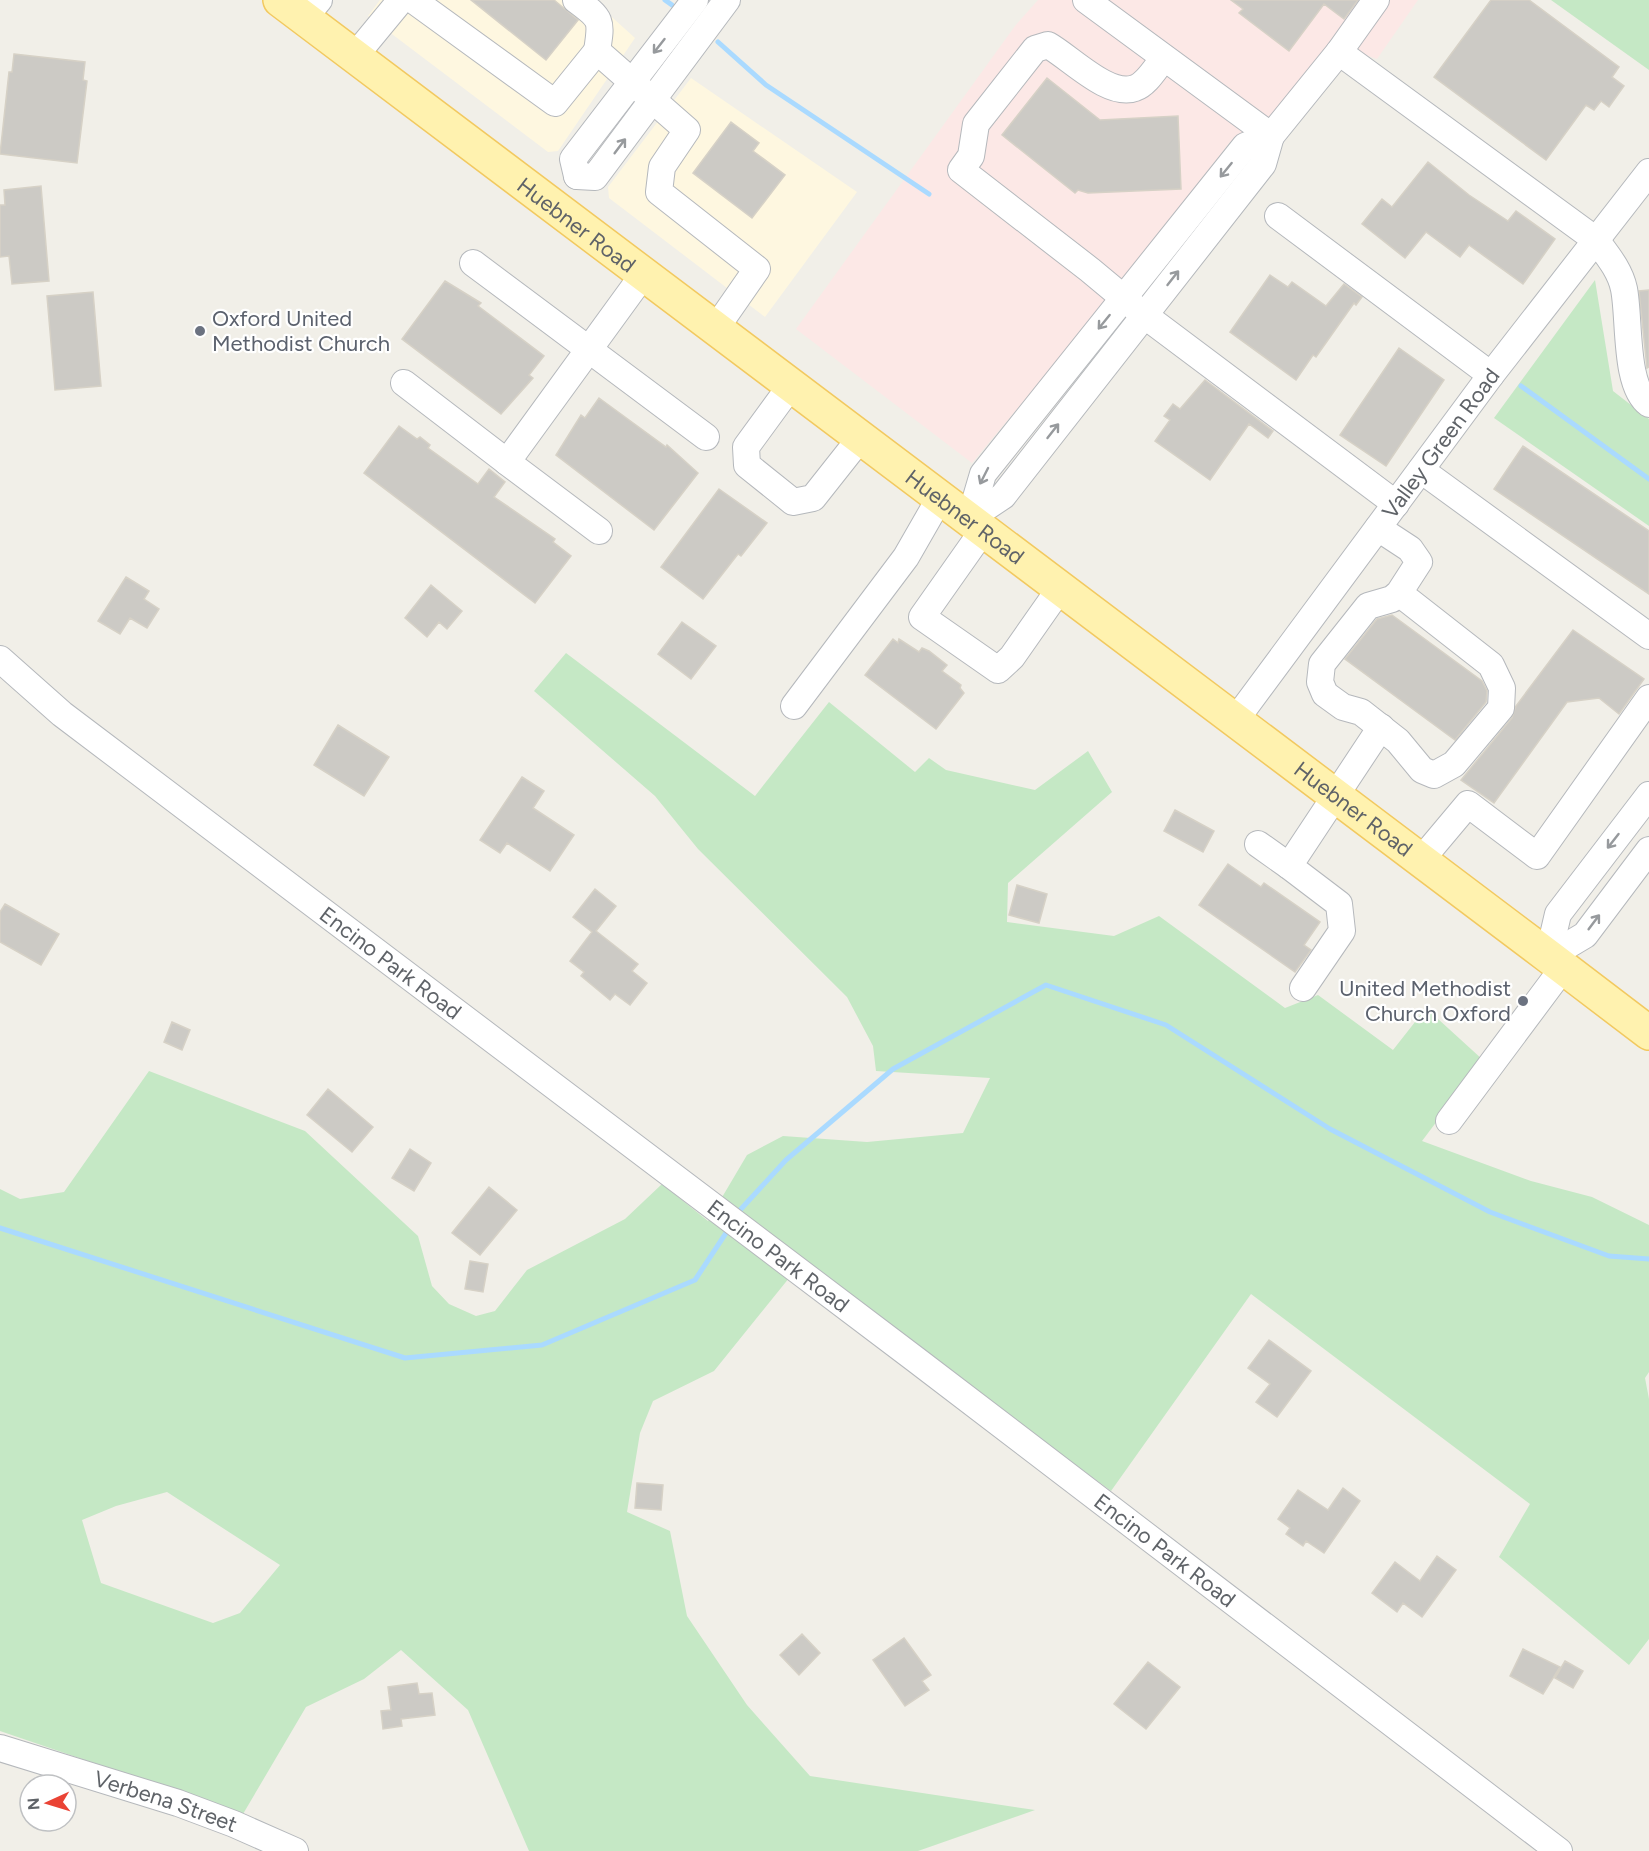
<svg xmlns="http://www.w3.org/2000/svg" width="1649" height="1851" viewBox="0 0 1649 1851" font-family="Figtree,sans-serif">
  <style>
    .commercial { fill: #fef7e0 }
    .medical { fill: #fce8e6 }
    .green { fill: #c5e8c5; fill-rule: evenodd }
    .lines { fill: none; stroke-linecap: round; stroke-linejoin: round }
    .stream { stroke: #aadaff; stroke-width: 5 }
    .building { fill: #cccac5; stroke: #d6d1c6; stroke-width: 1.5 }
    .minor-casing { stroke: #b5b8bc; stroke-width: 28 }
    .major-casing { stroke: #f2c960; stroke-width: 36 }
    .minor { stroke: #fff; stroke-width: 26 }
    .major { stroke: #fff2af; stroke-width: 33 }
    .oneway { stroke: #979a9d }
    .worship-dot { fill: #6b7280; stroke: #fff; stroke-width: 2 }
    .labels { text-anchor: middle; stroke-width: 4.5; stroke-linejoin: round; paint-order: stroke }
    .street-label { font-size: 22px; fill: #5f6368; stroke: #fff }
    .worship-label { font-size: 22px; fill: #5b616d; stroke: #fff; text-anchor: start }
  </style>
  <rect width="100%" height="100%" fill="#f1efe8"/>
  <path class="commercial" d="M380,0H593L635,38L558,151L548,152L368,16Z
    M691,78L857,192L765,317L609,198L608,187Z"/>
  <path class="medical" d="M1038,0H1418L1377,59L1333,44L1272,117L1230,142L1068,354L1027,397L972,463L796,329L1015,26Z"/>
  <path class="green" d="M1551,0H1649V70Z
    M1595,280L1613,391L1649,419V526L1494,418Z
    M566,653L755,796L829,702L915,772L929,758L946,770L1035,790L1088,751L1112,792L1008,883L1007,922L1114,936L1159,916L1285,1008L1318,995L1393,1050L1426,1008L1483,1060L1422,1141L1531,1181L1592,1197L1649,1225V1372L1645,1378L1649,1399V1639L1629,1665L1499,1557L1530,1504L1251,1294L1111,1491L802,1262L714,1371L653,1401L640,1433L627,1512L670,1531L687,1616L747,1705L810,1776L1035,1810L918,1851H529L468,1710L401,1650L364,1679L306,1707L243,1814L0,1731V1189L20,1199L64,1192L149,1071L305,1131L418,1236L432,1286L449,1304L476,1316L495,1311L527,1270L625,1219L662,1184L708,1221L747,1155L783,1136L867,1142L963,1133L990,1078L876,1071L873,1046L847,997L698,849L655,796L534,691ZM167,1492L280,1565L240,1613L213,1623L101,1583L82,1520L116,1506Z"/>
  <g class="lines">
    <path class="stream" d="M665,0L672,5
      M718,42L766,85L929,194
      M1521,386L1649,479
      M741,1209L786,1160L893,1069L1046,985L1166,1025L1330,1129L1490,1212L1609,1256L1649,1259
      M0,1228L405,1358L542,1345L695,1280L728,1230"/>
  </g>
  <path class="building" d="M471,0H554L578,20L546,60Z
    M1231,0H1358L1344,19L1324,4L1289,51L1239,13L1243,9Z
    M1491,0H1529L1619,67L1612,77L1624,86L1609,107L1601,101L1594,110L1586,105L1546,160L1434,77Z
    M14,54L85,62L83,80L87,81L77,163L0,154L9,72H12Z
    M1047,78L1100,120L1178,116L1181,189L1088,193L1078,190L1075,193L1002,135Z
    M731,122L759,143L753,151L785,175L752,218L693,173Z
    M1428,162L1469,195L1508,221L1516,211L1555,239L1523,284L1469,245L1460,257L1426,232L1405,258L1362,224L1382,199L1392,207Z
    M41,186L49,281L12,284L9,256L0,257V205H5L4,190Z
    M1270,275L1288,287L1292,282L1326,306L1344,284L1362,297L1356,305L1354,303L1316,357L1313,355L1296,380L1230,332Z
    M445,281L481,303L478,306L544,356L529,375L533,378L501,414L402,339Z
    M1649,290V367L1647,368L1639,291Z
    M93,292L101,386L55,390L47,296Z
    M1399,348L1444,380L1386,466L1340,435Z
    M1205,380L1273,431L1268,438L1249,424L1210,480L1155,441L1170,420L1164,416L1173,404L1180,409Z
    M599,398L666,447L667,445L698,473L654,530L556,455L581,415L585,418Z
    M399,426L417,439L420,437L430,445L428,448L478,484L489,469L505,482L494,497L555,539L553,542L571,556L535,603L364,473Z
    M1523,446L1649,531V594L1494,489Z
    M719,489L767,523L741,556L738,554L703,599L661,567Z
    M126,577L149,591L144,599L159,609L147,628L130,618L120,634L98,621Z
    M431,585L462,611L447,629L439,622L427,637L405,618Z
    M1392,615L1482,681L1487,691L1486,702L1455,740L1345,659L1377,619Z
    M682,622L716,646L691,679L658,654Z
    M1573,630L1644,679L1619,714L1599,698L1567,702L1494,803L1461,780L1512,718L1516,706Z
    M893,639L898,643L899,639L919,652L922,648L929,651L947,665L942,671L961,685L960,688L964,693L936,729L865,675Z
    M338,725L389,757L364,796L314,765Z
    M522,777L544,791L533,808L574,835L550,871L507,843L500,853L480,840Z
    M1175,810L1214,831L1203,852L1164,831Z
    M1228,864L1261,887L1264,883L1320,922L1304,945L1311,950L1295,972L1199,905Z
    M1017,885L1047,894L1039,923L1009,915Z
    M595,889L616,906L596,931L638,964L632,971L647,983L630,1005L615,994L610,1000L581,976L584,972L570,961L592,932L573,917Z
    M5,904L59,934L41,965L0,942V912Z
    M172,1022L190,1030L182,1050L164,1042Z
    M328,1089L373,1127L352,1152L307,1115Z
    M410,1149L431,1163L414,1191L392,1178Z
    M489,1187L517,1210L480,1255L452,1233Z
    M470,1261L488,1264L483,1292L465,1289Z
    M1269,1340L1311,1371L1277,1417L1256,1402L1270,1384L1248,1368Z
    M637,1483L663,1485L661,1510L635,1508Z
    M1343,1488L1360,1501L1324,1553L1306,1541L1303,1546L1286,1534L1290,1528L1278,1519L1298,1490L1328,1510Z
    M1437,1556L1456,1570L1422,1617L1403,1603L1397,1612L1372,1593L1395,1562L1420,1581Z
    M802,1634L820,1653L799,1675L780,1655Z
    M904,1638L931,1675L922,1681L929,1690L905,1706L873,1660Z
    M1523,1649L1560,1667L1543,1694L1510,1676Z
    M1565,1661L1583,1671L1573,1688L1555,1678Z
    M1148,1662L1180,1687L1146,1729L1114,1704Z
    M417,1683L419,1694L432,1693L435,1715L401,1719L402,1726L383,1729L381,1711L391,1710L388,1687Z"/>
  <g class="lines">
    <defs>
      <g id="minor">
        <path d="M413,0L555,103L597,51"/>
        <path d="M576,0C602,19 602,20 597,51L687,130L662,167L659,192L757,269L716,328"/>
        <path d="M1086,0L1271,136L1339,52L1376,0"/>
        <path d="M304,18L319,0"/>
        <path d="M1339,52L1596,240C1607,255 1620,270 1624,289C1630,319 1624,386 1649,404"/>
        <path d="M354,57L401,0"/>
        <path d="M1164,58C1156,67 1147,84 1135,88C1109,98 1071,58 1048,45L1035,49L976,124L971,156L961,170L1090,270L1144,315L1396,504"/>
        <path d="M577,176L595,177L727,0"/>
        <path d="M577,176L573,159L695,0"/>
        <path d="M1278,216L1491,375"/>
        <path d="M473,263L706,437"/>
        <path d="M404,383L507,462L643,275"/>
        <path d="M792,384L746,447L747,465L793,502L813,498L862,436"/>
        <path d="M507,462L599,531"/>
        <path d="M1421,470L1649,636"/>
        <path d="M970,518L983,474L1245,146L1271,136"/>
        <path d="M970,518L1003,496L1263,164L1271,136"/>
        <path d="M1378,528L1410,549L1419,562L1399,593L1392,599L1368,606L1322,664L1320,682L1325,694L1343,707L1361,712L1398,741L1422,770L1434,775L1454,764L1501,708L1502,688L1491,665L1399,593"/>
        <path d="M984,529L922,617L998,670L1012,657L1061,587"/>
        <path id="s1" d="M0,659L62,714L915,1359L1559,1851"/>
        <path d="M794,706L906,557L941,496"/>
        <path id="s2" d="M1237,718L1491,375L1649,172"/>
        <path d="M1258,844L1289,866"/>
        <path d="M1421,860L1468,804L1537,856L1649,698"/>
        <path d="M1548,957L1558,914L1649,795"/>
        <path d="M1548,957L1585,935L1649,850"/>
        <path d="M1303,988L1342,931L1339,904L1289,866L1381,727"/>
        <path d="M1449,1121L1563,968"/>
        <path id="s3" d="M0,1748L178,1803L234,1824L295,1851"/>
      </g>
      <g id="major">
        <path id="s4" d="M280,0C735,347 1195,686 1649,1033"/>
      </g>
    </defs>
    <use href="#minor" class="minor-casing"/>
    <use href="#major" class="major-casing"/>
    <use href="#minor" class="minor"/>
    <use href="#major" class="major"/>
  </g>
  <defs><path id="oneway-shaft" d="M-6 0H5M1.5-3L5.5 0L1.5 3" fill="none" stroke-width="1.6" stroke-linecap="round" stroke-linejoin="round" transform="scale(1.5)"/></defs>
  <g class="oneway">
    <use href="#oneway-shaft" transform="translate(659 46) rotate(128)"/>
    <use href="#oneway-shaft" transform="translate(620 146) rotate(-53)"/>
    <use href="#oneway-shaft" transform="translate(1226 170) rotate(129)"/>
    <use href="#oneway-shaft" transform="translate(1173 278) rotate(-52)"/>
    <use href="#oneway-shaft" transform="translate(1104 322) rotate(129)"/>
    <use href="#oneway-shaft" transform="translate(1053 431) rotate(-52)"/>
    <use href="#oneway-shaft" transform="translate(984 476) rotate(117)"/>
    <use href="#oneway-shaft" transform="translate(1613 841) rotate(128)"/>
    <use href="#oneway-shaft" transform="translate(1594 922) rotate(-53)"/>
  </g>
  <g class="worship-dot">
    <circle cx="200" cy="331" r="6"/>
    <circle cx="1523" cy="1001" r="6"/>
  </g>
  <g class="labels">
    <g class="street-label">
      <text dy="8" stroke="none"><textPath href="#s4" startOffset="372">Huebner Road</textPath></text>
      <text dy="8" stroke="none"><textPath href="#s2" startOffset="342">Valley Green Road</textPath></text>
      <text dy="8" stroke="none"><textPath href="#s4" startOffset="858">Huebner Road</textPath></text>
      <text dy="8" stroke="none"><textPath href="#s4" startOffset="1344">Huebner Road</textPath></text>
      <text dy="8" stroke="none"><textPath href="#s1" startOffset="495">Encino Park Road</textPath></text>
      <text dy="8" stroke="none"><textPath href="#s1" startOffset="981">Encino Park Road</textPath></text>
      <text dy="8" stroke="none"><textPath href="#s1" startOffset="1467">Encino Park Road</textPath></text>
      <text dy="8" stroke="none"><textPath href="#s3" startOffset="174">Verbena Street</textPath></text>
    </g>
    <g class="worship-label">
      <text x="212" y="326">Oxford United<tspan x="212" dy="25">Methodist Church</tspan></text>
      <text x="1511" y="996" text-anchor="end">United Methodist<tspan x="1511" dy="25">Church Oxford</tspan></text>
    </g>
  </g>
  <g transform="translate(48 1803) rotate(266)"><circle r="28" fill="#ffffff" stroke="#bfc1c3" stroke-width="1.5"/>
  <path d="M0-4.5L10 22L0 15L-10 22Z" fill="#ea4335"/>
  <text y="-9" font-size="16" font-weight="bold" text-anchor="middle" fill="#5f6368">N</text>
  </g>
</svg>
